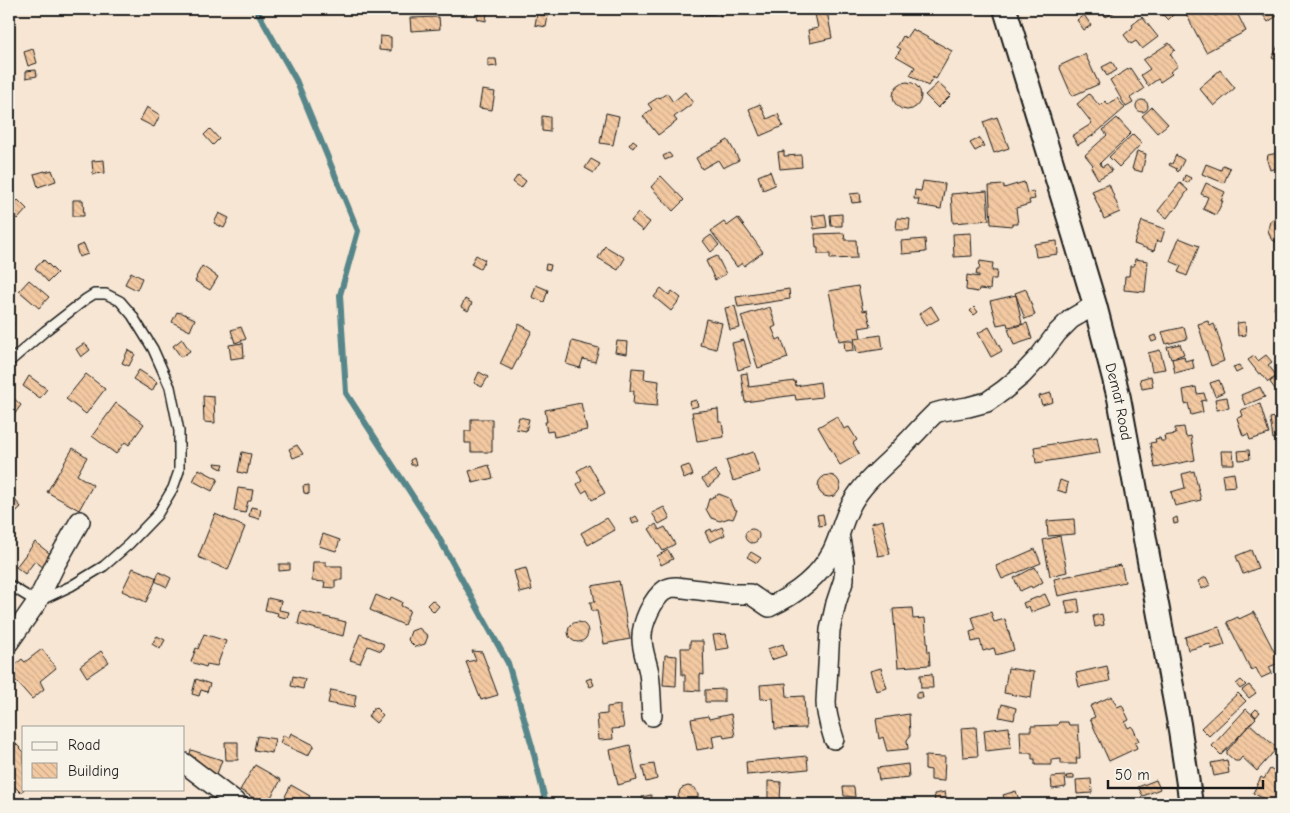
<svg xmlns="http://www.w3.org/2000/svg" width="1290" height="813" viewBox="0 0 1290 813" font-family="'Comic Neue',sans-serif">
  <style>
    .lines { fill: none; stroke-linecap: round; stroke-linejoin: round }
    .stream { stroke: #56868a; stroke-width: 6 }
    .building { fill: url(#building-back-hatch); stroke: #1c1c1c }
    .service-casing { stroke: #1c1c1c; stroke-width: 12 }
    .minor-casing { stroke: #1c1c1c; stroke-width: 22 }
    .tertiary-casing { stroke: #1c1c1c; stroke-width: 26 }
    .service { stroke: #f7f3e8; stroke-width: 9 }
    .minor { stroke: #f7f3e8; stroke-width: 19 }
    .tertiary { stroke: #f7f3e8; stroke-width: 22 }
    .labels { text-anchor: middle; stroke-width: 4.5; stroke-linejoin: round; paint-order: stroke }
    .street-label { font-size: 15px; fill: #1c1c1c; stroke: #f7f3e8 }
  </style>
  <defs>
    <pattern id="building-back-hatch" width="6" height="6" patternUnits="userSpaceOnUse" patternTransform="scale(1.25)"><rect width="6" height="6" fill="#f3c9a2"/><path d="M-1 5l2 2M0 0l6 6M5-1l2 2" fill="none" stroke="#d0ac8b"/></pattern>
  </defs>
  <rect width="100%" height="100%" fill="#f6e6d3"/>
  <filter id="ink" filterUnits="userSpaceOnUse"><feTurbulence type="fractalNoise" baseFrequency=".02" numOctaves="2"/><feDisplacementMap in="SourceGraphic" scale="10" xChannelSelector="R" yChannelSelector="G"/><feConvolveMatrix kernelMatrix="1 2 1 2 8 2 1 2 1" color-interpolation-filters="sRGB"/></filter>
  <g filter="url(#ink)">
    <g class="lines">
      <path class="stream" d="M256,9L296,80L358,231L340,295L346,393L434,529L508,663L532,746L546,804"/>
    </g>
    <path class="building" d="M700,9H715V14L701,15Z
      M719,9H726L727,14L720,16Z
      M1101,9H1120L1106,17Z
      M1157,9H1179L1168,20Z
      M1191,9H1207L1208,12L1212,10L1215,16L1228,9H1235L1246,31L1206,52L1185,12Z
      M1259,9H1281V13L1268,22Z
      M479,11L487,12L486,21L477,19Z
      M827,11L832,38L810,43L808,30L818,28L815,14Z
      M537,14L548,16L546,27L535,25Z
      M1084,15L1091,25L1084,30L1077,20Z
      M439,17L440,29L411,31L410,18Z
      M1142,17L1158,37L1142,49L1136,41L1131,44L1124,35L1133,27L1132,25Z
      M912,29L952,51L936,79L933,77L928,86L910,75L915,67L896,56L901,49L897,47L903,36L906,38Z
      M380,36L391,37V51L379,50Z
      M1169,43L1175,50L1170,54L1178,66L1170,72L1172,74L1160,82L1158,79L1148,86L1141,75L1150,69L1143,60Z
      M1278,46L1281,47V62L1272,58Z
      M33,49L37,63L28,66L24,52Z
      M1085,54L1099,84L1072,96L1059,66Z
      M488,59H496L497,66L488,67Z
      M1112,62L1117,70L1107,76L1102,67Z
      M1130,68L1144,89L1130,98L1133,103L1126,107L1110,80Z
      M36,70L37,76L26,78V71Z
      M1220,70L1235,88L1214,106L1199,88Z
      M893 96a14 14 0 1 1 28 0a14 14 0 1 1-28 0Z
      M938,83L951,95L938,108L925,95Z
      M482,90L495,92L492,110L479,108Z
      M685,92L693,103L674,117L677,121L658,135L643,116L652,109L648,104L659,97L660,98L667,93L673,102Z
      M1089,94L1100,106L1105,101L1108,105L1117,98L1125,108L1095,134L1078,145L1072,136L1088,126L1092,123L1077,104Z
      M1136 106a6 6 0 1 1 12 0a6 6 0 1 1-12 0Z
      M760,104L767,119L778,114L783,126L760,136L749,109Z
      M147,107L160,115L154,127L140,120Z
      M1152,107L1168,124L1157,133L1142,116Z
      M606,113L619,116L613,145L600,143Z
      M542,116L550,117V132L542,131Z
      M997,117L1009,148L994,153L983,122Z
      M1117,118L1131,133L1122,142L1100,163L1102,167L1107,164L1112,171L1098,179L1091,167L1093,165L1085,155L1107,135L1103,130Z
      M210,129L219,139L213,145L204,135Z
      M1133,134L1142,143L1119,167L1109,157Z
      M979,138L984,146L975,151L970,143Z
      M633,140L637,143L633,148L629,145Z
      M728,140L739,160L723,168L718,160L702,169L696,158Z
      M1281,144V167L1270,170L1267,160L1268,155L1278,153L1276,146Z
      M784,151V156L801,155L802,167L780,169L778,152Z
      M1137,151L1146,154L1142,172L1132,169Z
      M669,153L672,157L665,160L663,156Z
      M1176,155L1184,160L1178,172L1176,170L1177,169L1169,165L1170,163L1172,164Z
      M591,159L600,164L594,173L585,168Z
      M104,160L105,173L93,174L92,161Z
      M1206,164L1221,170L1223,165L1230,168L1224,183L1202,174Z
      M52,170L56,181L38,187L34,174L45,171V172Z
      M770,171L775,185L763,190L758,176Z
      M518,175L526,181L521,188L513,182Z
      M1185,175L1191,178L1188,183L1183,181Z
      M661,176L684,200L673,211L651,187Z
      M923,181L945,184L941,209L918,205L919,199H914L915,190L921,191Z
      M1024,182L1027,193L1033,191L1035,199L1029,200L1030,204L1016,208L1018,224H1012V226L991,224L989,186L1004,185V188Z
      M1180,183L1188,190L1174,211L1173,210L1167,218L1158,211Z
      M1206,183L1225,192L1221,201H1223L1216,215L1203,209L1208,197L1201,194Z
      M1109,184L1120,212L1104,219L1092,191Z
      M987,191L989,220L953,223L951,194Z
      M860,193L861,202L852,203L850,194Z
      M18,200L27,209L18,219L9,209Z
      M73,200H83L84,216H73Z
      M219,213L229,218L224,228L214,223Z
      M638,213L650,222L643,231L631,221Z
      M825,214L827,227L814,229L812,216Z
      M842,214V226H831L830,215Z
      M1281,215V244H1280L1271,239L1268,230L1270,221L1274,218Z
      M738,218L763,252L744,266L742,263L737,267L711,231L724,222L727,226Z
      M897,218L910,219L909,230H896Z
      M1142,221L1165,229L1161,242L1157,240L1154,251L1134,244Z
      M844,233L845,240H856L857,258L830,259V254H818V248H816L815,234Z
      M971,233L972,256L954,257L953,234Z
      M711,235L719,245L711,252L703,241Z
      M1179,238L1199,246L1187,276L1178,272L1181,266L1170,261Z
      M925,239L926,252L902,254L901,241Z
      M1057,241L1058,254L1036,257L1034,244Z
      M84,244L88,254L79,257L76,247Z
      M605,246L625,258L618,270L598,258Z
      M476,255L485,260L480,269L471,264Z
      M717,256L726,274L715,280L706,261Z
      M1135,259L1148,261L1145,292L1124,290L1125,276H1129L1130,266H1134Z
      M44,260L57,273L48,282L35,268Z
      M980,261L993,263L992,271H997L996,279H991L990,290L979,289L978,292L966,290L967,275L979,277V275H976L977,270H979Z
      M546,264L551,265L550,270L545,269Z
      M202,266L218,277L210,290L195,281L197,278L196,277Z
      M131,272L142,278L137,290L125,284Z
      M29,280L49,297L39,308L19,291Z
      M536,285L548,290L544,302L532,297Z
      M858,286L863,311L867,310L871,326L859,328L861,337L839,341L829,291Z
      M661,288L669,295L672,291L681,298L671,311L654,297Z
      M789,289L790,299L738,307L736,297Z
      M1026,289L1035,315L1025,319L1015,293Z
      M1016,295L1022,324L1008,327L1007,323L997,325L990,301Z
      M1278,295L1281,296V310L1274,308Z
      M465,299L472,303L468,311L461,307Z
      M735,306L740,328L730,330L725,308Z
      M931,306L939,319L926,326L919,314Z
      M770,307L776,326L772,328L777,340L781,338L788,358L758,368L741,316Z
      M974,307L978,312L974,315L970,311Z
      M177,312L180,313V312L195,319L190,331L172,322Z
      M706,319L722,323L716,349L700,345Z
      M9,320L14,324L9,331Z
      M1208,321L1210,326L1214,324L1217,332L1222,348L1220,349L1224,361L1211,366L1198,324Z
      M1245,322L1246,335L1238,336L1237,323Z
      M1027,323L1032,339L1014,345L1008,329Z
      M519,324L532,331L512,370L500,364Z
      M241,327L246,339L235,343L231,330Z
      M989,327L1002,351L991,357L978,333Z
      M1184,327L1187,339L1166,344L1162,332Z
      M881,335L883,349L857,353L854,339Z
      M1155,335L1157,340L1152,342L1150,337Z
      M182,339L190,351L181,357L173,346Z
      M744,340L751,366L738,370L732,343Z
      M572,341L599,348L595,362L583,359L580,368L566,364Z
      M617,341L628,342L627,354L615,352Z
      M844,341H853L854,350L845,351Z
      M85,343L90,350L81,357L76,349Z
      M243,343L244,357L231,359L229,345Z
      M1180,344L1184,354L1171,359L1167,347Z
      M128,350L135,354L129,366L122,363Z
      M1160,350L1165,369L1152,371L1148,353Z
      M1266,355L1272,362L1268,365L1277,376L1268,382L1261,373L1259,374L1248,360L1254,356L1258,361Z
      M1184,356L1185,361L1192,359L1194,368L1175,373L1172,359Z
      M1239,365L1242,370L1236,373L1233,367Z
      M632,368L645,369L644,379L659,381L657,406L633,404L634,391H630Z
      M139,370L157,382L152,391L133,379Z
      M479,372L488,377L482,387L474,383Z
      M747,373L749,387L795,381L796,386L820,382L822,397L796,400L795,395L745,402L741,374Z
      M86,374L105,389L86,414L66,399Z
      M1279,374L1281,377V384L1275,389L1270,382Z
      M29,376L47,389L40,398L23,386Z
      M1151,376L1153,387L1142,389L1140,379Z
      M1219,380L1224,392L1215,396L1210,383Z
      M1196,387L1197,394L1204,393L1206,400L1201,401L1203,412L1191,415L1188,403L1185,404L1183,390Z
      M1260,387L1265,397L1245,405L1241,395Z
      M1051,393L1053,402L1042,405L1039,396Z
      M10,395L21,405L9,422V396Z
      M203,396L214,397L215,423L204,422Z
      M1227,397L1229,408L1217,410L1215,399Z
      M696,400L698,406L691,408L689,402Z
      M116,403L144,424L129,445L125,442L116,454L92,436Z
      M581,403L587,430L554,437L553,431L547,432L545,422H547L545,410Z
      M1260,404L1269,434L1250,440L1248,434L1243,436L1237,418L1243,416L1241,410Z
      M718,409L719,422H722L724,437L697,441L692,412Z
      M837,416L844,429L849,427L857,440L853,443L859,454L840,465L818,427Z
      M1280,416L1281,438L1273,439L1270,418Z
      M519,417L529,419L526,431L516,429Z
      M471,419H492V452H471V443H465V431H471Z
      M1184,427L1186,437L1191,436L1195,460L1155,468L1150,443L1156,442L1155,439L1160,438L1161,441H1165L1164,436L1176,434L1175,428Z
      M1097,437L1100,453L1036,463L1034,447Z
      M297,445L303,454L293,458L289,449Z
      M73,448L87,457L77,475L93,485L79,510L47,492Z
      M1249,450L1250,459L1239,460L1238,451Z
      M1221,451H1233L1234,464H1222Z
      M242,452L251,454L247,474L238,472Z
      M753,452L760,472L733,481L726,460Z
      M414,458L416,465H411L410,460Z
      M215,463L224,464L222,469L216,466Z
      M589,464L605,493L592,500L587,490L582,493L577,484L582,481L577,471Z
      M489,465L493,478L473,483L469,471Z
      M689,465L693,475L684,479L680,468Z
      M199,469L218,479L212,491L193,481Z
      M715,470L720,477L708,487L702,479Z
      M1194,471L1201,500L1175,506L1171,492L1185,488L1182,474Z
      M1234,473L1236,486L1224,487L1222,475Z
      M818 486a11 11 0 1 1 22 0a11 11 0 1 1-22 0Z
      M1060,480L1068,483L1066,493L1057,490Z
      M309,485V494L304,493L303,486Z
      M238,488L253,490L251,501H248L245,513L234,511Z
      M9,493L21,507L9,518Z
      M719,494L729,498L733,508L737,510L733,519L729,518L720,521L711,518L706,509L709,499Z
      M251,507L261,509L259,519L249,516Z
      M664,507L670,518L659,524L652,513Z
      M215,514L245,527L228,570L198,557Z
      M823,514L825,525L819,526L817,515Z
      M636,516L639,521L633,524L631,519Z
      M1177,517L1178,523L1174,524L1173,519Z
      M607,518L615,530L588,545L581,533Z
      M1074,519L1075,534L1048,536L1047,521Z
      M883,520L890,554L878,556L871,523Z
      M656,524L659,530L665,527L675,544L663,551L649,529Z
      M722,527L725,535L710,542L705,532L711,529L712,532Z
      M745 536a7 7 0 1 1 14 0a7 7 0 1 1-14 0Z
      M323,534L340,540L336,551L319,546Z
      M1060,536L1067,572L1050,576L1043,540Z
      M35,542L53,556L44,568L35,561L25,574L16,567Z
      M1035,549L1041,563L1002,579L996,566Z
      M668,550L673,559L661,565L657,556Z
      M1251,550L1258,568L1243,574L1236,556Z
      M751,552L761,558L757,563L747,557Z
      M313,562H326V566H342V580H335V588L324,587L325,582L312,581Z
      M279,564H290V570L279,571Z
      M1121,565L1125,582L1058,596L1054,579Z
      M1035,567L1043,582L1032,588L1031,586L1020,591L1014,578Z
      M133,568L157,578L146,602L122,591Z
      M526,568L532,590L520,593L514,571Z
      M159,572L171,578L167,587L155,581Z
      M1206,577L1210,585L1202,589L1198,581Z
      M619,581L630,639L604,644L597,611H592L590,602H595L592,586Z
      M1045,594L1050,605L1031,612L1029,606L1025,608L1023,603Z
      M376,595L390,601L391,597L402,602L401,606L410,610L404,625L370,610Z
      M268,598L281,601L279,610L289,612L287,618L277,616L278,613L265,610Z
      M1078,599L1080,612L1068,614L1065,601Z
      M432,600L439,606L434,612L427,605Z
      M912,608L913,619L925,618L928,652L929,651L930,665L898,667L893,609Z
      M301,611L346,622L343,636L298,624Z
      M991,612L994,622L1005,619L1014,650L996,655L994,648L983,651L980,640L972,642L970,632L976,630L972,617Z
      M1254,612L1275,653L1280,651L1281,653V662L1269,667L1272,673L1261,678L1256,668L1251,670L1227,622L1238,617L1239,619Z
      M1102,614L1104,625L1095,627L1093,616Z
      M568 632a10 10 0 1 1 20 0a10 10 0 1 1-20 0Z
      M1219,627L1225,645L1211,649L1210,644L1188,650L1185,637Z
      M419,628L428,636L425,644L415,647L408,640L411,631Z
      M204,634L226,641L217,666L207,664L206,667L191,662L196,648L198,649Z
      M360,634L384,644L381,651L368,646L360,663L350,660Z
      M726,634L729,648L716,650L713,635Z
      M157,636L165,640L160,649L152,644Z
      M690,641H703L704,675L700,674V691L685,690V675H682L681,648H690Z
      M783,644L786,655L771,660L767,649Z
      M42,649L56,668L40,681L44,689L32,699L9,673V670L22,659L25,662Z
      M101,651L109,662L87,677L80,666Z
      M472,651L482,652L498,695L481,700L466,662L476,660Z
      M665,655L677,656L676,686L663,685Z
      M1107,666L1110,681L1079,687L1076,673Z
      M881,668L887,688L876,691L870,671Z
      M1008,668L1034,672L1031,698L1004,693Z
      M932,674L933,688H921L920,675Z
      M293,676L305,679L303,689L291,686Z
      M591,678L594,685L590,687L586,680Z
      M196,679L210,684L207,692L201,690L199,696L192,694Z
      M1241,680L1246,685L1240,689L1236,684Z
      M786,683L787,697L804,696L806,728L775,729L773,698L761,699L760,685Z
      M1249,685L1256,693L1249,698L1242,690Z
      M724,689V702H705V690Z
      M331,690L356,695L354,708L328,703Z
      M922,692L923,698H916V693Z
      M1238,693L1246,701L1209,736L1201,728Z
      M1112,696L1117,707L1122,705L1129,720L1125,722L1128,728L1132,726L1139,741L1135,743L1137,748L1109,761L1090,719L1095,717L1090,706Z
      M1002,704L1016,708L1014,720L999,717Z
      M620,705V715H622L624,728L612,729L613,739L599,740L597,715L607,714V707Z
      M375,707L383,715L376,723L368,716Z
      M1246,709L1256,718L1221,755L1212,746Z
      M1256,709L1260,712L1256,717L1252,713Z
      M731,714L735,736L724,738L723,734L712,736L714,747L697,750L691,719L708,716L709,719Z
      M909,714L910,736L907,740L908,749L887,751L883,737L879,739L876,719Z
      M1059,722H1068L1069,725H1078L1080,758H1076L1077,764H1061V759L1051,760V765H1035V759H1032V753H1021L1020,731H1031V726L1058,725Z
      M1250,724L1277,748L1257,771L1242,757L1239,761H1235L1227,754V751Z
      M976,727L978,756L963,757L961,728Z
      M1009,727L1011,748L986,751L984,730Z
      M291,733L314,745L308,756L280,743L283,735L289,738Z
      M257,736L275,739L272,753L254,750Z
      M9,737L24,752V789L21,793L9,781Z
      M225,742H238V760H226Z
      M630,745L637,780L618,785L610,750Z
      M191,750L222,760L217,774L187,764Z
      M807,756L808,769L747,775L746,762Z
      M925,756L945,757L944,781L931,780V770L925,769Z
      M1227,760L1229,773L1214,776L1211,763Z
      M654,764L657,779L646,782L642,766Z
      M908,764L909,777L879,780L877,768Z
      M255,765L281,780L267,804H264L240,790Z
      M1270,769L1281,776V804H1273L1253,793L1261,777L1264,779Z
      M1074,775V779H1067L1066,776Z
      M1065,776L1066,787L1052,789L1051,777Z
      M1091,779L1092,793L1077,794L1076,780Z
      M1156,780L1160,789L1143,796L1138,787Z
      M768,781L781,782L780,800H792V804H768Z
      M291,785L310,796L306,804H307H281Z
      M688,786L695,788L698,794V801L695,804H682L679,800L678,797L680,790L682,788Z
      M843,787H854L855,797L844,796Z
      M1016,791L1020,803H1021V804H1006L1003,795Z
      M945,792L947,801L935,803L934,794Z
      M651,795L653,804H643L642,797Z"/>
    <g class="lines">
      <defs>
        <path id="service" d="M9,362L45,331L86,299L94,294H106L120,301L132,315L153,349L170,387L179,431V471L173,488L157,515L129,544L104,566L71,586L37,602L9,585"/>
        <path id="minor" d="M9,642L37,602L56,563L80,521
          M652,716C651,702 651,687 649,673C647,662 642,650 642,639C641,624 653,598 665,590C668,588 672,587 676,587L731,594H750L769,607C795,595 818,578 832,552C840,537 843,518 852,503C862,485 878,471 893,457C904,445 916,433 927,421L935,413L942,411L968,407L987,402L1004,390L1022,375L1039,357L1057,333L1071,319L1095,305
          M834,739C830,726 826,715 826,702L830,630L836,603L844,579V561L839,534
          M184,763L238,804"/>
        <g id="tertiary">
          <path id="s1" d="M1005,9L1074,235L1095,305L1119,398L1179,724L1191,804"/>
        </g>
      </defs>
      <use href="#service" class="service-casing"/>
      <use href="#minor" class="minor-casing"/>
      <use href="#tertiary" class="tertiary-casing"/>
      <use href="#service" class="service"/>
      <use href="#minor" class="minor"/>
      <use href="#tertiary" class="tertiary"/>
    </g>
  </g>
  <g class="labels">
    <g class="street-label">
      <text dy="5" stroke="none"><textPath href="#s1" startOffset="409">Demat Road</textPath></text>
    </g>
  </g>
  <rect width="1290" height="813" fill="none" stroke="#f7f3e8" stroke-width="30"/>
  <rect x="15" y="15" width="1260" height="783" fill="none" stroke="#1c1c1c" stroke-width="2" filter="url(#ink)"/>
  <rect x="22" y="726" width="162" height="65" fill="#f7f3e8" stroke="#9f9d96"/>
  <rect x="32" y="742" width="25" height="8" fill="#f7f3e8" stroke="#9f9d96"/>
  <text x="68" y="750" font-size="15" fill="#1c1c1c">Road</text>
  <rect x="32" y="763" width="25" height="15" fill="url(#building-back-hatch)" stroke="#9f9d96"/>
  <text x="68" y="776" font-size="15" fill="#1c1c1c">Building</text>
  <path d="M1108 780v8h155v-8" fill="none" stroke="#1c1c1c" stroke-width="2.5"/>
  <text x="1115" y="780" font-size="15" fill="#1c1c1c" stroke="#f7f3e8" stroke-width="4" paint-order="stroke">50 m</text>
</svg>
